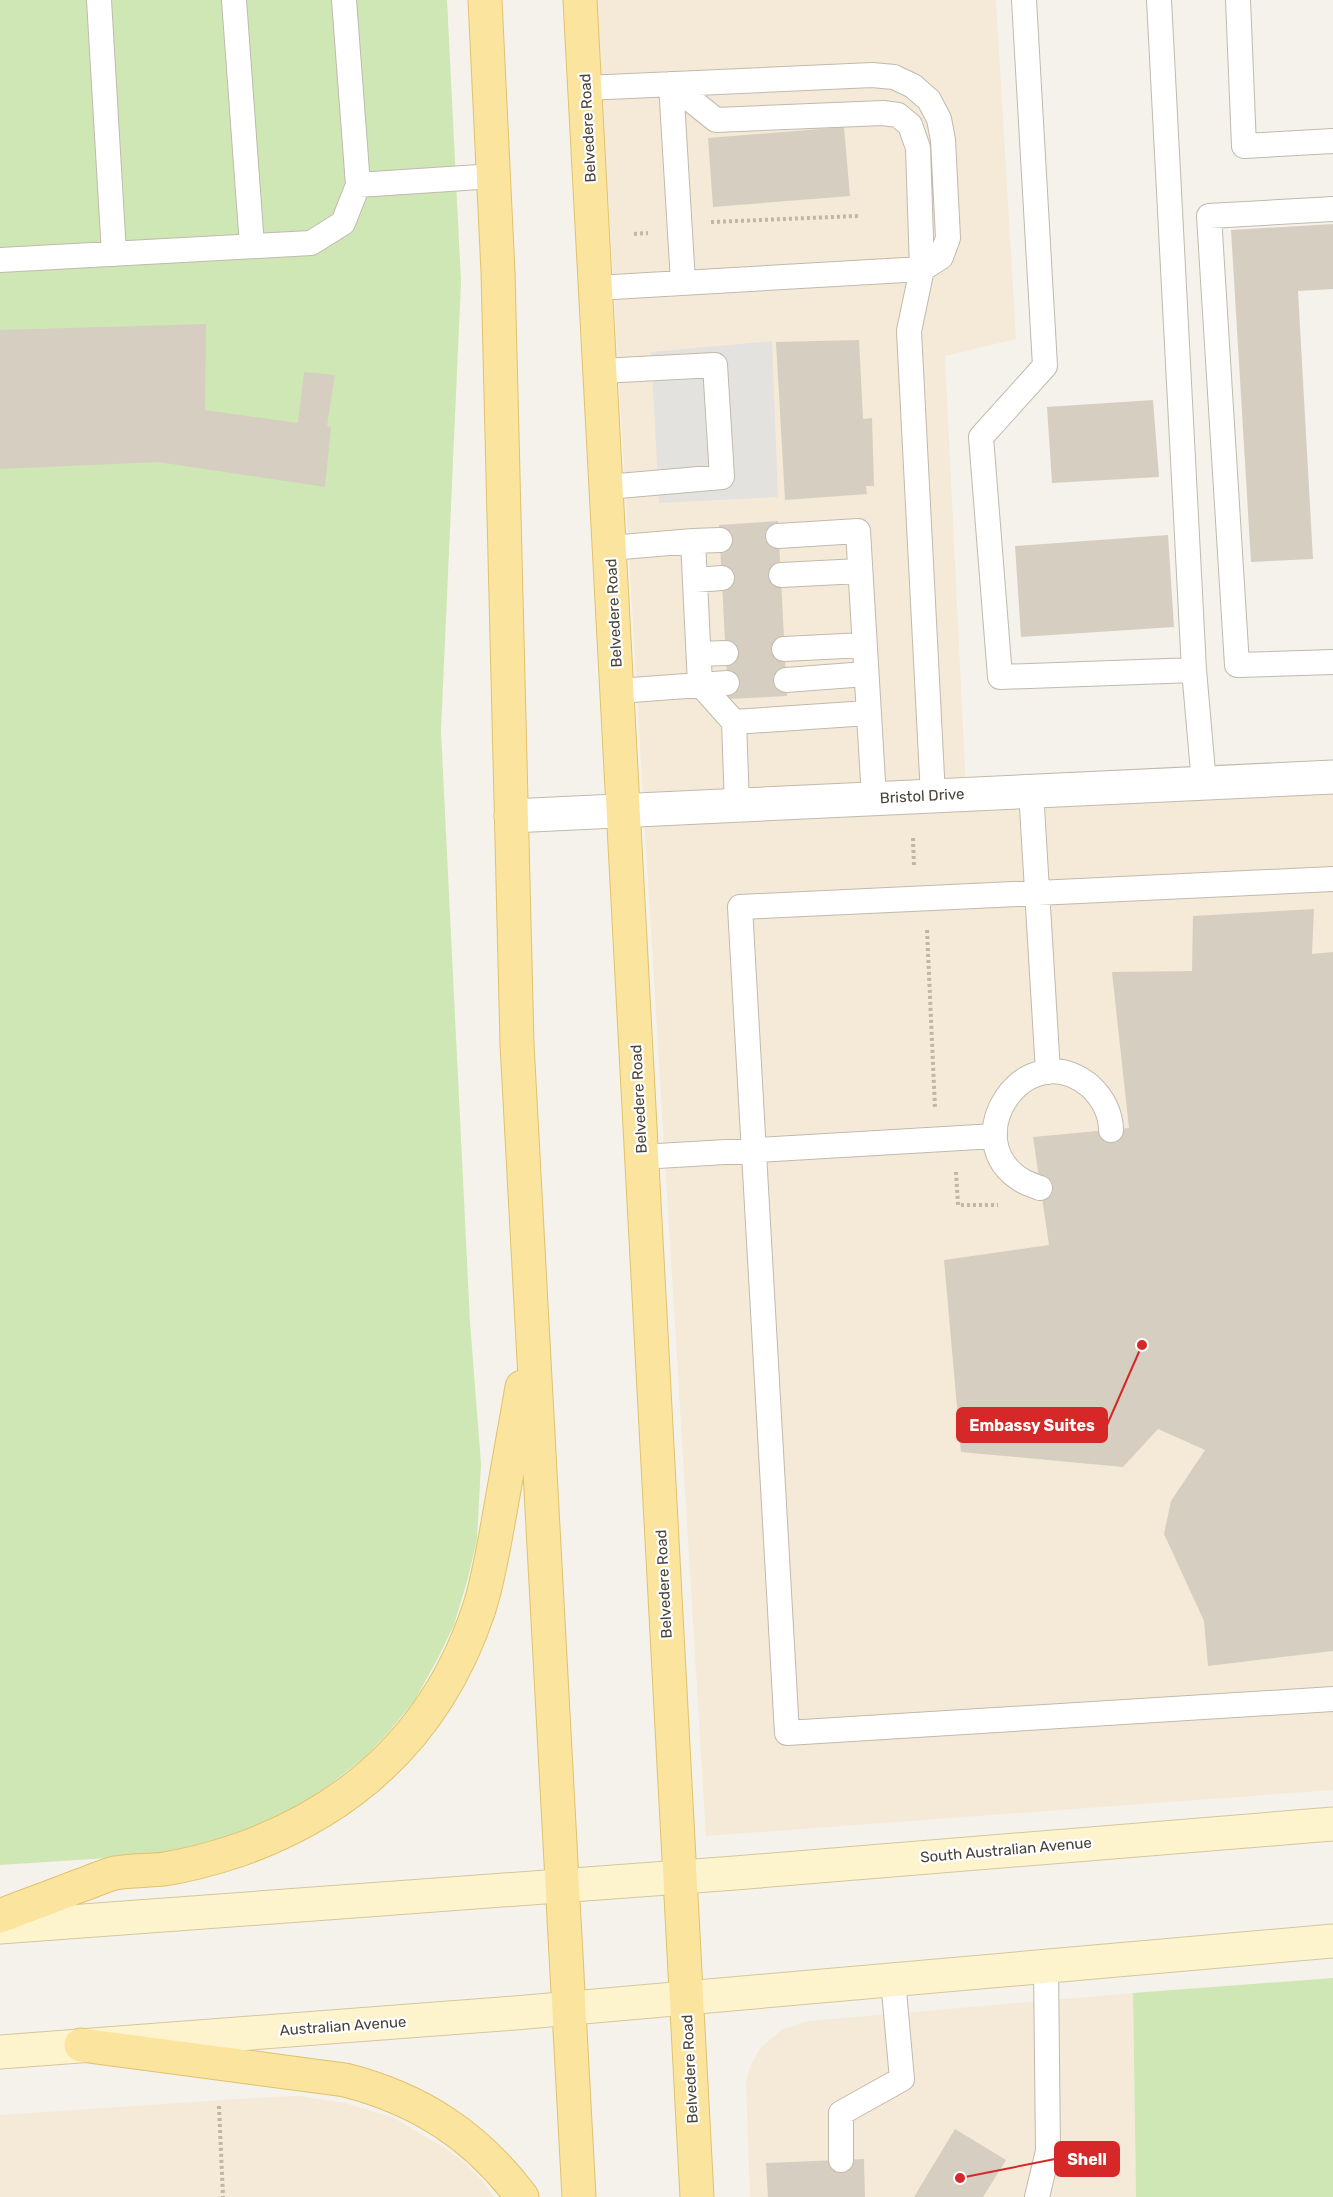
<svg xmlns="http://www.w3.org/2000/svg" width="1333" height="2197" viewBox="0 0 1333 2197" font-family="Rubik,sans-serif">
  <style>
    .commercial { fill: #f5ead7 }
    .green { fill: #cfe7b5 }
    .parking { fill: #e4e2df }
    .building { fill: #d6cec0 }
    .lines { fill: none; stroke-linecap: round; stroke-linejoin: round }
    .lane-casing { stroke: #c0baad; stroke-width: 26 }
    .street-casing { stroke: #c0baad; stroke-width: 35 }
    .secondary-casing { stroke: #d3c79c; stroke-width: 35 }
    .primary-casing { stroke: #e0c26d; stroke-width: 35 }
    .path { stroke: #c1b69f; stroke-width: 4; stroke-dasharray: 3 3; stroke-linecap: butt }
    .lane { stroke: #fff; stroke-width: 24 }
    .street { stroke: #fff; stroke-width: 33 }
    .secondary { stroke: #fdf3cd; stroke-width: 33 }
    .primary { stroke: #fbe49e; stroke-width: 33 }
    .labels { text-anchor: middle; stroke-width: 4.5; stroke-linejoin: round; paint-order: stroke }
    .street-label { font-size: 15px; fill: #494339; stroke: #fff }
    .leader { fill: none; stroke: #d62828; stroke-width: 2 }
    .callout-dot { fill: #d62828; stroke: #fff; stroke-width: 2 }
    .callout { fill: #d62828; stroke: #d62828; stroke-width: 2 }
    .callout-label { font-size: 16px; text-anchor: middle; font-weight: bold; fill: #fff }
  </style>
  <rect width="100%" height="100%" fill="#f5f2eb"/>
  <path class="commercial" d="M597,0H996L1016,339L945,356L967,810L1333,793V1790L706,1836L645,833Z
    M1133,1993L1136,2197H750L746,2082L750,2067L760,2048L783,2029L808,2021Z
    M299,2096L345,2103L394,2118L440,2145L463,2161L481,2179L494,2197H0V2115L269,2097Z"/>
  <path class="green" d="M0,0H447L461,282L441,731L470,1322L481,1464L477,1539L468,1578L454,1625L438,1658L415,1700L388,1733L365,1757L315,1796L290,1811L247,1831L206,1844L154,1855L0,1865Z
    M1333,1978V2197H1136L1133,1993Z"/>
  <path class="parking" d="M772,341L778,497L659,503L651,352Z"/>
  <path class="building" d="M844,127L850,196L713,207L708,138Z
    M1333,224V289L1298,291L1313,559L1251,562L1231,230Z
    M206,324L205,410L298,423L304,372L335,375L327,426L331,427L325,487L158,462L0,469V330Z
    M859,340L863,419L872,418L874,486H866L867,494L785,500L776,342Z
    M1153,400L1159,477L1052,483L1047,407Z
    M778,521L787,696L728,699L719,525Z
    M1168,535L1174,627L1021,637L1015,546Z
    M1314,909L1312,954L1333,952V1651L1208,1666L1204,1621L1164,1534L1171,1501L1205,1450L1158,1429L1123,1467L961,1452L944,1260L1049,1245L1033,1137L1129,1128L1112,972L1192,971L1193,916Z
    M955,2129L1006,2160L983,2197H914Z
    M864,2159L865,2197H768L766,2163Z"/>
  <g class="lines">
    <defs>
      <path id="lane" d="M99,0L114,254
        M234,0L252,246
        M1024,0L1045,366L981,437L1000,677L1194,670L1204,783
        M1159,0L1194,670
        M1238,0L1244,146L1333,141
        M671,84L716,120L883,113L898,115L910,125L918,148L922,269L909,331L933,796
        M671,84L683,282
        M585,88L872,75L894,77L913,86L929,100L939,119L943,140L948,238L941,257L922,269L596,288
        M358,185L494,176
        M1333,209L1209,216L1237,665L1333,662
        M0,260L311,243L343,223L358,185L344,0
        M601,371L715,365L722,477L607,487
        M778,536L858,531L874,798
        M693,541L720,540
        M610,548L693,541L700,684L734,722L868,713
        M781,575L860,571
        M695,580L722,578
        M784,649L864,645
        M699,654L726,653
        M786,680L866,674
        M618,691L727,683
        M734,722L737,805
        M1031,791L1048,1072
        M1333,879L740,907L787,1733L1333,1699
        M641,1157L995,1136
        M1040,1188C1035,1186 1028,1184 1023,1181C954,1141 1025,1032 1090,1086C1102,1097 1111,1113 1111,1130
        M841,2160V2113L902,2079L893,1980
        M1037,2197L1048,2151L1046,1966"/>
      <path id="street" d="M511,816L1333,777"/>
      <path id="secondary" d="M0,1927L735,1873L1333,1824
        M0,2052L515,2013L1333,1941"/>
      <path id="primary" d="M485,0L498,272L517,1044L579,2197
        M580,0L697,2197
        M0,1916C25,1906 51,1897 76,1887C89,1883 102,1876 115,1873C131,1870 148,1871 164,1869C190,1865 215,1858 239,1850C357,1808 439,1729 479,1609C489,1578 494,1545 500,1512C507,1471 515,1429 522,1387
        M81,2045L345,2080C420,2099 476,2136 522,2197"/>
    </defs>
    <use href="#lane" class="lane-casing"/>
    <use href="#street" class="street-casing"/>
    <use href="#secondary" class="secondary-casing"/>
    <use href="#primary" class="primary-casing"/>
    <path class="path" d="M711,222L858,216
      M634,234L648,233
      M913,838L914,867
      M927,930L935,1108
      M956,1172L958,1205H998
      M219,2106L223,2197"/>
    <use href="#lane" class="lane"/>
    <use href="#street" class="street"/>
    <use href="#secondary" class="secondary"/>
    <use href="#primary" class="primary"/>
  </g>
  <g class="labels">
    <g class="street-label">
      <text transform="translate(588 128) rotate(-93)" y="5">Belvedere Road</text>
      <text transform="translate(614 613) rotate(-93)" y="5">Belvedere Road</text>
      <text transform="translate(922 796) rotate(-3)" y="5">Bristol Drive</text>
      <text transform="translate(639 1099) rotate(-93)" y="5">Belvedere Road</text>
      <text transform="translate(664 1584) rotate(-93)" y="5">Belvedere Road</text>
      <text transform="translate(1006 1850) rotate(-5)" y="5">South Australian Avenue</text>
      <text transform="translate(343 2026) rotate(-4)" y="5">Australian Avenue</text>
      <text transform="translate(690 2069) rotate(-93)" y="5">Belvedere Road</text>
    </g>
  </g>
  <path class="leader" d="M1142 1345L1107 1425M960 2178L1055 2159"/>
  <g class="callout-dot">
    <circle cx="1142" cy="1345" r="6"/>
    <circle cx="960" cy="2178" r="6"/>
  </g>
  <g class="callout">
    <rect x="957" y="1408" width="150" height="34" rx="6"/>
    <rect x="1055" y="2142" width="64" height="34" rx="6"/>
  </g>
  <g class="callout-label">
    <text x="1032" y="1431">Embassy Suites</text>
    <text x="1087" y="2165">Shell</text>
  </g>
</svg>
